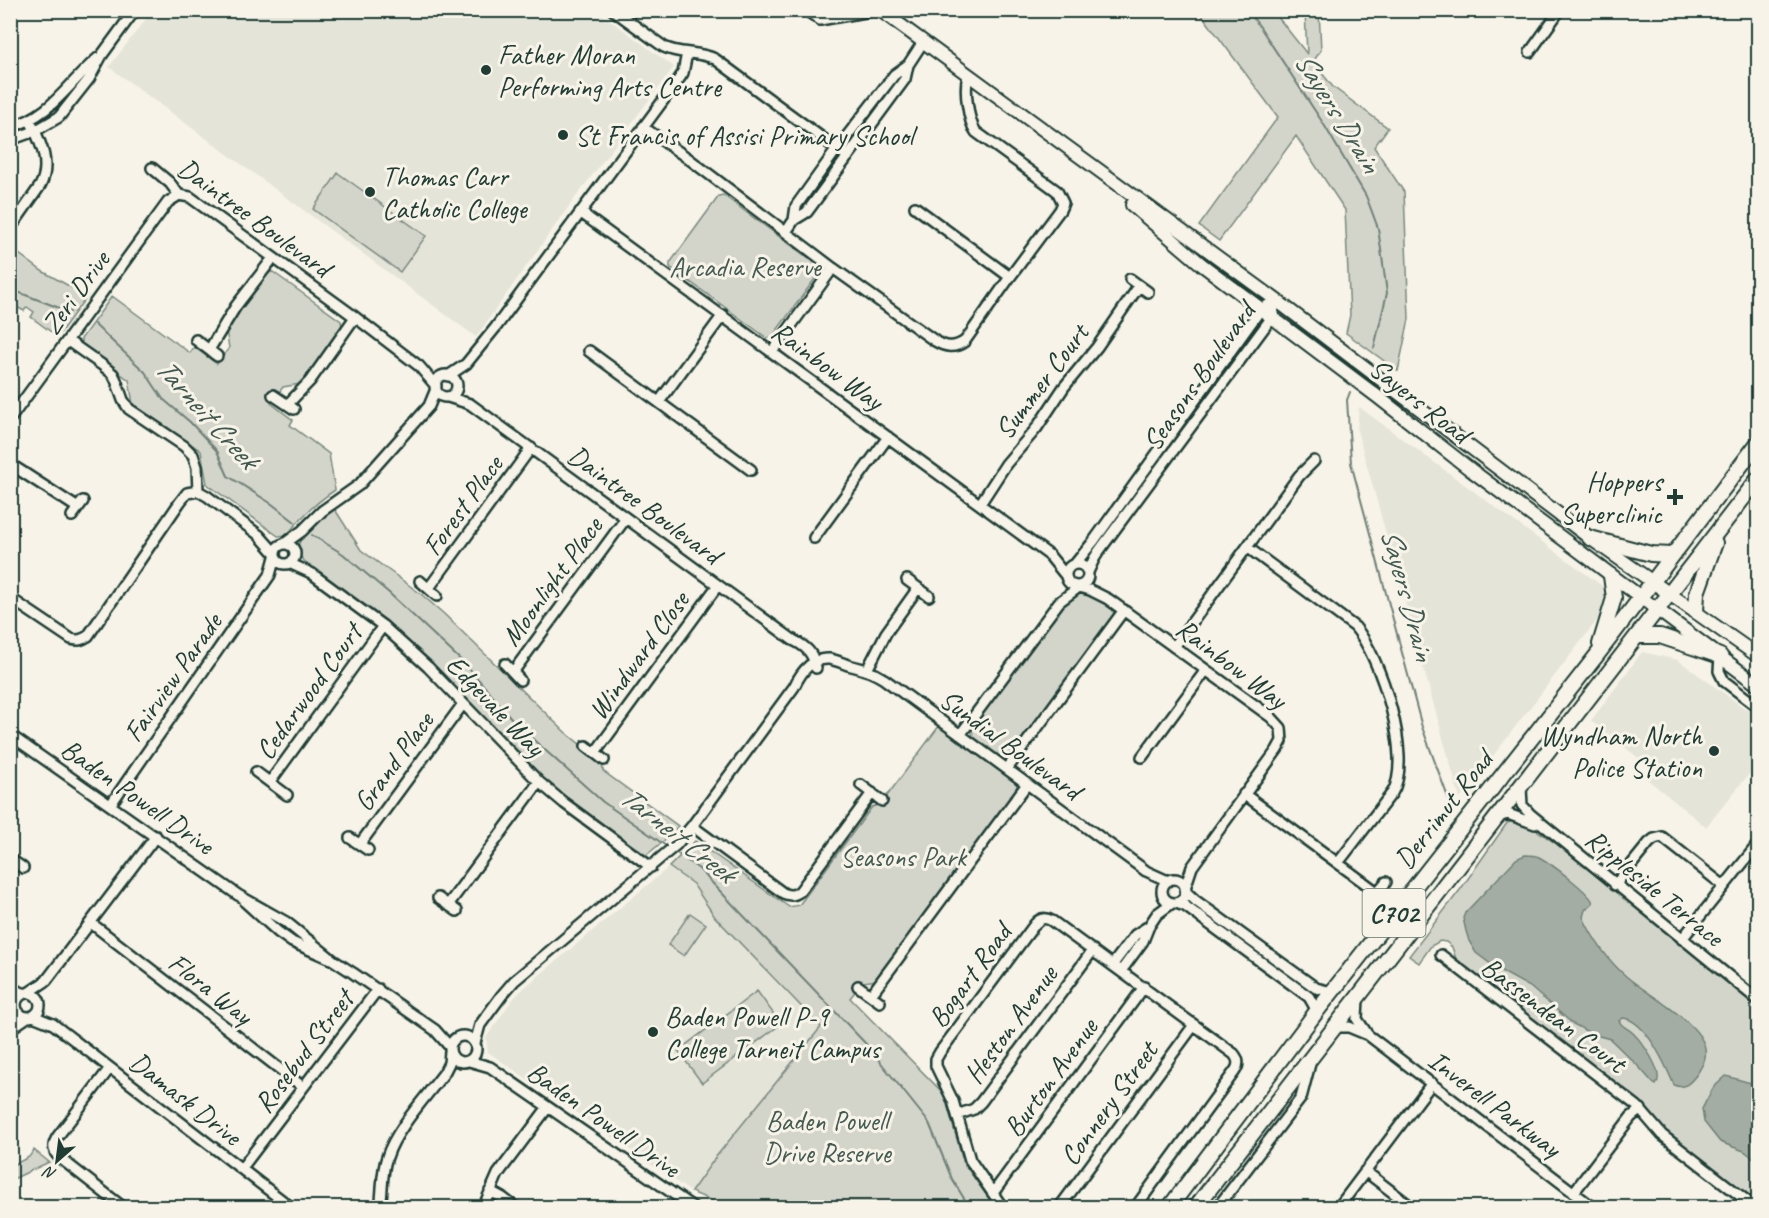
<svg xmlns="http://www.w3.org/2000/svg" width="1769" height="1218" viewBox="0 0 1769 1218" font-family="Caveat,sans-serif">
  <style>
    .built { fill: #e5e4d9 }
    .park { fill: #d3d5ca; stroke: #79897f; stroke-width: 1.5 }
    .water { fill: #a4ada3; stroke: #6f8077; stroke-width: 1.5 }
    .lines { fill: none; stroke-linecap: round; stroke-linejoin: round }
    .stream { stroke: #6f8077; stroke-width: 2 }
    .minor-casing { stroke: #1f3d34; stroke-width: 14 }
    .major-casing { stroke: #1f3d34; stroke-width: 16 }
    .highway-casing { stroke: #1f3d34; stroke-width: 18 }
    .minor { stroke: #f7f3e8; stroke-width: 9 }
    .major { stroke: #f7f3e8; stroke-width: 12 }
    .highway { stroke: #f7f3e8; stroke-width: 14 }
    .poi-dot { fill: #1f3d34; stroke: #f7f3e8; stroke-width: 2 }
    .labels { text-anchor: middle; stroke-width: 6; stroke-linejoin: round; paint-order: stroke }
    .shield { fill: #f7f3e8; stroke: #60746a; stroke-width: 1.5 }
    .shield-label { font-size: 27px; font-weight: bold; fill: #1f3d34 }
    .poi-label { font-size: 28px; fill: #1f3d34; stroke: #f7f3e8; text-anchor: start }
    .street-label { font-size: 28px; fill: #1f3d34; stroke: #f7f3e8 }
    .park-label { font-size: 28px; fill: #435b52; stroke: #f7f3e8 }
    .water-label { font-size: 30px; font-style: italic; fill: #405950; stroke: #f7f3e8 }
  </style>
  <rect width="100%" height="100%" fill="#f7f3e8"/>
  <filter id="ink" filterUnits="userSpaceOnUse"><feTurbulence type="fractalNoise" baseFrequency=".0167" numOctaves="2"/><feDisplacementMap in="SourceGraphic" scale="12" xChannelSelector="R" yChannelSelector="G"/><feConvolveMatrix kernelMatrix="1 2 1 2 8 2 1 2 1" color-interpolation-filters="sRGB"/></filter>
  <g filter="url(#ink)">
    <path class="built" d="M596,10L674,67L572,202L476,337L109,67L152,11Z
      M1359,407L1605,588L1608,606L1460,799L1357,430Z
      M1642,652L1678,660L1758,718V763L1706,827L1647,779L1654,770L1591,721Z
      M669,867L692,884L715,917L821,1027L715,1158L691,1192L488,1052L486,1038L512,1000L524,988Z"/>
    <path class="park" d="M1199,11H1273L1307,54L1305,11H1319L1321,50L1313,62L1333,87L1388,128L1374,147L1404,192L1409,319L1398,371L1346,333L1350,315L1345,210L1296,136L1219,241L1199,226L1278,117Z
      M338,173L426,236L400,272L313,209Z
      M723,195L819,266L820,272L772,337L767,338L670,267V263L719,196Z
      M11,248L42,271L87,296L60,333L54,334L31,317L34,312L27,307L24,311L17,307L11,316Z
      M273,272L341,321L342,327L300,384L283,387L271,403L293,420L290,425L329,454L335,490C315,503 301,517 287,535L278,536L207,484L201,451L133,404L129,380L81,345V339L112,296L190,353L194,347L217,364L229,348L226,330L268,273Z
      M334,508L361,550L421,594L444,614L565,732L602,762L603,771L678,826L670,836L645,856L545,781L404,638L306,563C302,559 299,555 298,551C296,535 323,516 334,508Z
      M1086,591C1097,597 1114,603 1114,616L1011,756C998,762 983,746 973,738L972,728L1064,602L1078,592Z
      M939,726L1014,780L1017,785L1016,792L878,980L863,982L850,998L944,1094L964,1164L995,1207H722L708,1199L691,1192L715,1158L821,1027L715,917L693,884L669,867L695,841L789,907L799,905L872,807L881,804Z
      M1518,820L1532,827L1562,848L1758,1006V1204L1664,1133L1655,1124L1644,1107L1457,962L1452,947L1446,942L1440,941L1431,946L1419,963L1409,956L1460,890L1507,823Z
      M690,913L706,924L684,956L668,945Z
      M757,991L781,1024L702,1083L678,1051Z
      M34,1150L49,1162L11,1180V1166L29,1157Z"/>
    <path class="water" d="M1525,855C1530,855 1535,855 1539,857C1550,863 1591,893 1593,903L1585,910L1583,917C1593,939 1609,962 1627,977C1647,994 1701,1023 1705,1048C1707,1059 1702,1066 1697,1074C1691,1082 1684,1090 1674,1085C1666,1066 1646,1020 1623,1018L1619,1021C1622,1027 1628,1028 1633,1033C1643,1043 1665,1073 1656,1085L1653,1083L1639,1067L1610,1039L1592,1034L1573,1024L1530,987L1499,970L1476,953L1469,941L1466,931L1463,918L1465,913L1516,859Z
      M1726,1076L1758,1085V1161L1744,1151L1720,1142L1704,1122L1702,1109L1713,1088Z"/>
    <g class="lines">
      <path class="stream" d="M1247,10L1260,27L1323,123L1366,196L1378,228L1387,293L1374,348
        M10,289L70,312
        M94,324L145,372L163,399L190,422L217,451L228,476L272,504L295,522
        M1350,392L1347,400L1351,463L1422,727L1450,803
        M312,535L343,554L389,593L467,666L517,725L603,802L669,848
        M674,851L699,869L866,1044L929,1123L952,1179L970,1208"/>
      <defs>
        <path id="minor" d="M613,10L664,47C680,55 699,51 715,59L848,157
          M806,10L820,20L876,10
          M1530,52L1560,10
          M10,127C52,116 67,84 98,58
          M643,127L689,159L833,268L935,341C945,347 954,349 965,341L1010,277L1060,210L1063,203L1057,191L976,132C968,121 964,89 968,76
          M10,140L35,131L59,117L89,79L102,55L135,10
          M152,168L170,183L179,195L190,197L355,317L419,366L436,386
          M915,207L1010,277
          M580,212L1049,555L1066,576
          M794,220L796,206L837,149L894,75L908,65
          M10,229L40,186C52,164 40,141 30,120
          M786,232L794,220L807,212L905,79L908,65L923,42
          M1130,279L1148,292
          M196,340L217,356
          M68,341L102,365L113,374L116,380L123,400L129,409L184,446L193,455L197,467L198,491L207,496L259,535L275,553
          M209,350L236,306L273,258
          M589,351L751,470
          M772,352L833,268
          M435 386a11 11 0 1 1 22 0a11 11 0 1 1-22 0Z
          M448,376L466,364L496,327L679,79L683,73L687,53
          M273,395L294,409
          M448,397L470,404L793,640C807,647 813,653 816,668
          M659,402L723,315
          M288,404L310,381L355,317
          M10,419L168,202L179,195
          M10,464L78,508
          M980,504L1006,464L1036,429L1064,387L1097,347L1139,286
          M72,516L83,501
          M814,538L888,437
          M284,544L302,531L322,511L359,485L429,406L436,389
          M275 554a10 10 0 1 1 20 0a10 10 0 1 1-20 0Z
          M1247,547L1355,627C1380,656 1414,759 1392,793L1338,863
          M289,563L311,573L383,626L428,667L539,782L564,803L651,867
          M1066 575a11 11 0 1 1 22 0a11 11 0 1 1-22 0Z
          M1075,564L1093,542L1261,309L1276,300
          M1088,572L1094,559L1099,551L1272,317L1276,300
          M907,580L929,596
          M420,581L437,596
          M1079,587L1090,590L1108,599L1271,717L1281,728L1282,741L1277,750L1192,867L1185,888
          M429,588L531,448
          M10,598L71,639C78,641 82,640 88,636L180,502L187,493L198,491
          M1174,647L1299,476L1314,461
          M1720,656L1719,671L1724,681L1758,707
          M505,664L520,680
          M867,670L886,633L918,588
          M513,672L626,518
          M10,735L238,895L286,922L333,960
          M960,735L1059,602L1079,587
          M586,746L604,760
          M595,753L718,585
          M1142,757L1206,670
          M1007,769L1124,610
          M256,772L287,795
          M270,782L383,626
          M861,785L882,801
          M1521,788L1522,805L1530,814L1758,1000
          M1244,794L1377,892
          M111,804L270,575L275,557
          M1498,817L1508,814L1535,824
          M692,826L783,893C789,896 794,896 800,891L872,793
          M350,838L368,850
          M360,844L463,704
          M10,859L23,868
          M1162 891a12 12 0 1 1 24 0a12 12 0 1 1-24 0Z
          M1615,885L1649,843L1654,839L1662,837L1724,886
          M1185,891L1196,901L1316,988L1332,992
          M438,898L457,911
          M245,902L278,932L292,942L333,960L353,973L435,1030L450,1047
          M1369,902L1386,882
          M1176,903L1185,906L1309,997L1317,1011
          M448,905L539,782
          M91,923L303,1087
          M1682,939L1758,844
          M1441,955L1637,1106L1662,1135L1756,1208
          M1113,964L1135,935L1149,926
          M1121,971L1143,941L1149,926L1157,914L1172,903
          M858,986L880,1002
          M10,988L23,993
          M16 1005a12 12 0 1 1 24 0a12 12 0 1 1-24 0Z
          M28,993L46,981L156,836
          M871,995L1027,784
          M1358,998L1357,1019L1368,1035L1594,1208
          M33,1016L53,1024L292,1208
          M1335,1027H1349L1366,1034
          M10,1029L26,1018
          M450 1049a13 13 0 1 1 26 0a13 13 0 1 1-26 0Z
          M475,1043L480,1025L502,995L514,981L676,845L692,826L794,687C801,672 811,658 829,659C836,660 842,663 848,665C861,668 872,671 884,679L1146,871L1168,881
          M469,1061L490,1067L694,1208
          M110,1068L58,1136C52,1145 52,1151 60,1158L124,1208
          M957,1115L974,1109L981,1102L1093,950
          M241,1169L378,989
          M1365,1171L1413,1208
          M490,1191L503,1198L516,1208
          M1574,1192L1631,1117L1641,1109
          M993,1193L1144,987
          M380,1208C383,1191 381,1173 387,1157C396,1129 426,1097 444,1073L449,1063L450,1051
          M483,1208L498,1174L548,1107
          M1003,1208L970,1160L953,1101L936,1066V1059L940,1052L1035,924C1040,918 1045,917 1052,921L1234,1054C1239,1060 1239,1065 1235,1071L1135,1208
          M1059,1208L1194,1025
          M1217,1208L1301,1098L1311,1060
          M1338,1208L1432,1083"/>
        <path id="major" d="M880,10L1276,300L1590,538L1758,656
          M1132,205L1201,264L1378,397L1471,470L1758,685"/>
        <path id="highway" d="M1590,538L1651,554L1672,555
          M1696,612L1697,593L1715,543
          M1638,636H1660L1720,656
          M1600,644L1614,598L1611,576
          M1169,1208L1317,1011L1597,655L1758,443
          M1195,1208L1758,479"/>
      </defs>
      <use href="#minor" class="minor-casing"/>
      <use href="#major" class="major-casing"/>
      <use href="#highway" class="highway-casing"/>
      <use href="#minor" class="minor"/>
      <use href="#major" class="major"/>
      <use href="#highway" class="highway"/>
    </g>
  </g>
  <g class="poi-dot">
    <circle cx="486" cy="70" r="6"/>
    <circle cx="563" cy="135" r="6"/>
    <circle cx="370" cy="192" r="6"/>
    <path d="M1672 488h6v6h6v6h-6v6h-6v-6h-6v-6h6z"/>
    <circle cx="1714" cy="751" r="6"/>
    <circle cx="653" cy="1032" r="6"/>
  </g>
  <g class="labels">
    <rect class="shield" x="1362.5" y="889" width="63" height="48" rx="4.5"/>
    <g class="shield-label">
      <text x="1394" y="922">C702</text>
    </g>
    <g class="poi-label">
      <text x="498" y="64">Father Moran<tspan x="498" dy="32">Performing Arts Centre</tspan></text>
      <text x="575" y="145">St Francis of Assisi Primary School</text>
      <text x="382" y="186">Thomas Carr<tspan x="382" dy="32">Catholic College</tspan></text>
      <text x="1662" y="491" text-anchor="end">Hoppers<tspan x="1662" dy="32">Superclinic</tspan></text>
      <text x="1702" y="745" text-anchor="end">Wyndham North<tspan x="1702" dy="32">Police Station</tspan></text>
      <text x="665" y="1026">Baden Powell P-9<tspan x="665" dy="32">College Tarneit Campus</tspan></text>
    </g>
    <g class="street-label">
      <text transform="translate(255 217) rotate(36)" y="10">Daintree Boulevard</text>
      <text transform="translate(75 292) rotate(-54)" y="10">Zeri Drive</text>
      <text transform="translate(828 365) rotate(36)" y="10">Rainbow Way</text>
      <text transform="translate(1198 376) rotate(-55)" y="10">Seasons Boulevard</text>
      <text transform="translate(1041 381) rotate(-53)" y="10">Summer Court</text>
      <text transform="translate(1420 400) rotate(38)" y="10">Sayers Road</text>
      <text transform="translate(645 504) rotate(36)" y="10">Daintree Boulevard</text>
      <text transform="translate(462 505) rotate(-54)" y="10">Forest Place</text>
      <text transform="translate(551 581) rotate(-54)" y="10">Moonlight Place</text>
      <text transform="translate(638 655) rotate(-54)" y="10">Windward Close</text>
      <text transform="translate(1232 663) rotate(37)" y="10">Rainbow Way</text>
      <text transform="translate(172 677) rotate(-55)" y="10">Fairview Parade</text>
      <text transform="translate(308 691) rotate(-54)" y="10">Cedarwood Court</text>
      <text transform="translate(496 705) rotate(46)" y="10">Edgevale Way</text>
      <text transform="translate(1011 744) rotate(36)" y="10">Sundial Boulevard</text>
      <text transform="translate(393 761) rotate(-54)" y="10">Grand Place</text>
      <text transform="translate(138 796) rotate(35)" y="10">Baden Powell Drive</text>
      <text transform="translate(1443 809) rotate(-52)" y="10">Derrimut Road</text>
      <text transform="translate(1655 887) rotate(39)" y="10">Rippleside Terrace</text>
      <text transform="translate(969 975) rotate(-54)" y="10">Bogart Road</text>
      <text transform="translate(211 988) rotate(38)" y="10">Flora Way</text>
      <text transform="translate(1554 1014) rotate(37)" y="10">Bassendean Court</text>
      <text transform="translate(1010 1024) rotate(-54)" y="10">Heston Avenue</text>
      <text transform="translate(303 1051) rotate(-53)" y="10">Rosebud Street</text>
      <text transform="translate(1050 1077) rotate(-54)" y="10">Burton Avenue</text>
      <text transform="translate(186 1098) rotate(38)" y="10">Damask Drive</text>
      <text transform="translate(1108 1103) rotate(-54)" y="10">Connery Street</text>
      <text transform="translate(1495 1103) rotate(37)" y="10">Inverell Parkway</text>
      <text transform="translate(604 1119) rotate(35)" y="10">Baden Powell Drive</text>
    </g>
    <g class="park-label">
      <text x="745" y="276">Arcadia Reserve</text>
      <text x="903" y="866">Seasons Park</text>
      <text x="827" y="1130">Baden Powell<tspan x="827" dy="32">Drive Reserve</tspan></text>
    </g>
    <g class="water-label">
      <text transform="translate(1338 112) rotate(58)" y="10">Sayers Drain</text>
      <text transform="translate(207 413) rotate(48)" y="10">Tarneit Creek</text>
      <text transform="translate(1408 594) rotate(75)" y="10">Sayers Drain</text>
      <text transform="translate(678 834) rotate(38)" y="10">Tarneit Creek</text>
    </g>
  </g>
  <rect width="1769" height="1218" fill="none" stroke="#f7f3e8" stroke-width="36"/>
  <rect x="18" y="18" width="1733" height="1182" fill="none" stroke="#1f3d34" stroke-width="2" filter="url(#ink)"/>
  <g transform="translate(57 1161) rotate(208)" stroke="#f7f3e8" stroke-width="4.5" paint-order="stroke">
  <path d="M0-4.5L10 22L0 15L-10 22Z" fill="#1f3d34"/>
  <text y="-9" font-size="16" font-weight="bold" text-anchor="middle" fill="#1f3d34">N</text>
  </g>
</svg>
